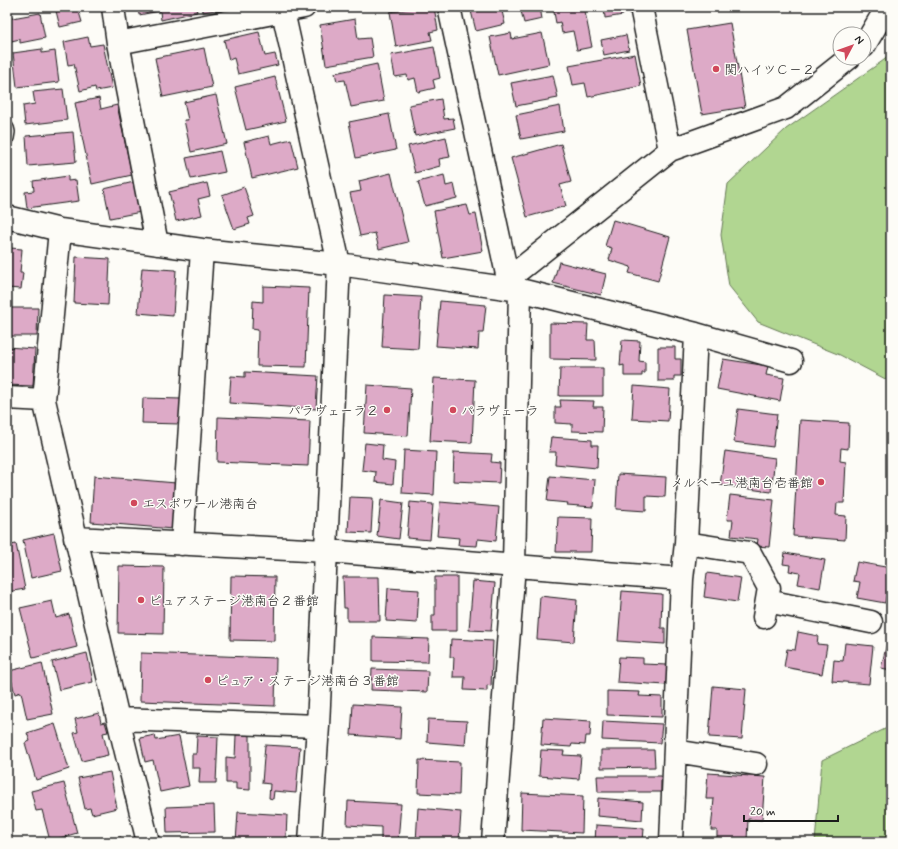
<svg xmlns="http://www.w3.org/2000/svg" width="898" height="849" viewBox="0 0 898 849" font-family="Mynerve,'Klee One',sans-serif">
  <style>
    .green { fill: #b1d691; stroke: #667956 }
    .building { fill: #ddaac7; stroke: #1c1c1c }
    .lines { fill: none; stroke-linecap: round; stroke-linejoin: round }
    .lane-casing { stroke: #1c1c1c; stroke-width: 16 }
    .street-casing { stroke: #1c1c1c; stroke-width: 25 }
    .lane { stroke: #fdfcf7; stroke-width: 13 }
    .street { stroke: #fdfcf7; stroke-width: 22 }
    .poi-dot { fill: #d1495b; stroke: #fdfcf7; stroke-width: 1.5 }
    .labels { text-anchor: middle; stroke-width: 3; stroke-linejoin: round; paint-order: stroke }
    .poi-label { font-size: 13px; fill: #1c1c1c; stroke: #fdfcf7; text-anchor: start }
  </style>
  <rect width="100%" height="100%" fill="#fdfcf7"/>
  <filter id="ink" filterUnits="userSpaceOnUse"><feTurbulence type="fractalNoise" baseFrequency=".025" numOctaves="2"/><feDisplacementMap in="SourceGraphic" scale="8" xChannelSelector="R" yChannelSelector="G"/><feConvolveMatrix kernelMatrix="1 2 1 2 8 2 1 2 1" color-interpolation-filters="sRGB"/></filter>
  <g filter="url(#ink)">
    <path class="green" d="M891,51V382L840,355L758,322L729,286L721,235L728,184L786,129L884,60Z
      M891,726V842H815L822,760Z"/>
    <path class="building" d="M55,7H85L78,9L82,22L60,27Z
      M138,7H196L197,12L161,20L160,11L139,15Z
      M202,7H233L203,12Z
      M421,7H434L438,30L430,32L432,40L396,47L390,12Z
      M470,7H501L505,24L476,31Z
      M520,7H540L542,19L524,23Z
      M553,7H584L592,47L577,50L573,31L562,33L560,22L556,23Z
      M604,7H622L623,15L605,18Z
      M40,13L45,38L20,43V39L7,42V19Z
      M355,19L358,39L370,38L373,57L326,65L320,25Z
      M730,23L745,107L702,114L687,30Z
      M259,32L265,56L275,54L278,65L238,74L234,58L229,60L224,40Z
      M511,33L512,39L542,33L549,64L498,75L490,37Z
      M626,35L629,50L604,55L601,40Z
      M88,37L90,46L103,44L112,88L96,91L95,87L80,91L74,64L68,65L64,42Z
      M434,47L440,78L433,80L435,88L418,92L415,78L408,80L407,75L395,77L391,55Z
      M204,48L212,87L163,97L155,58Z
      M42,49V53L55,51L59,82L17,87L13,53Z
      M635,54L641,86L588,97L585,83L573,85L569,66Z
      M377,64L384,101L351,107L345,80L337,81L335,73Z
      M553,75L558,98L516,106L511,83Z
      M275,77L286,121L246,130L235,87Z
      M63,89L67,120L25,125L23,106L35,104L33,92Z
      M216,95L227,144L191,152L184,120H188L184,102Z
      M99,98L101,109L117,105L132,175L92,184L75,103Z
      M441,99L444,119L453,118L455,128L415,136L409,105Z
      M560,106L564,131L521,139L516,115Z
      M389,114L396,150L356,158L349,122Z
      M73,132L76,162L28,166L26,136Z
      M269,136L271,144L291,139L298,167L252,178L244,142Z
      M446,137L450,157L439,159L440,166L415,173L408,146Z
      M561,144L571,182L560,185L566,206L527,217L511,158Z
      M220,151L225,172L191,179L186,158Z
      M391,173L408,242L379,249L375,233L360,236L350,193L361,191L359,181Z
      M444,175L446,186L454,184L457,198L425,206L418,182Z
      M68,176V181L76,180L79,201L27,208L25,192L34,191L33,181Z
      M134,182L141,212L110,218L104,189Z
      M207,183L210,196L198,199L202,215L176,221L169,192Z
      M244,187L254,216L248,218L250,224L234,229L222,195Z
      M467,205L470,215L476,214L483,251L443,258L434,211Z
      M613,220L670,237L658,281L629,273L631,267L609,260L612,248L605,246Z
      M7,240L11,241L10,248L22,249L20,273H23L21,289L7,288Z
      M76,257L110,259L108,305L74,303Z
      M559,262L606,274L601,295L553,283Z
      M142,268L176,270L173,316L138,313Z
      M263,286L309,288L306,367L257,366L258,330L252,329L253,301L263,302Z
      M385,295L421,297L418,349L382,347Z
      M440,301L486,305L483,333H479L478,349L436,346Z
      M7,308H38L37,336H7Z
      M550,323L588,324L587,340H595L596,360L550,359Z
      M622,340L640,341L639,361L645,362V373H642V376H624V365L620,366Z
      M7,347L35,349L33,386L7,385Z
      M658,347H675V359H681V376H674V381H658Z
      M723,359L768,366L766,375L784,378L780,401L717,389Z
      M560,368H603V396H559Z
      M245,372L318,376L316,409L229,403L231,376L245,377Z
      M434,378L475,380L472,443L430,441Z
      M367,385L411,388L408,436L364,433Z
      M634,386L670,389L668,421L632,419Z
      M143,398L181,399L180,424L142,423Z
      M560,400L594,401L593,407H603L602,432L572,431V424L555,423V407H561Z
      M738,409L777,414L773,447L734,442Z
      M218,417L310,421L308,466L217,462Z
      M800,420L849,423L848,449L841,448L840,461L846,462L844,503H837L836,515L846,516L845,540L793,536Z
      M551,437L592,440V445H598L597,468L555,464L556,452H549Z
      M365,443L383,445L382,460L395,462L393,484L375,482L376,472L362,470Z
      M404,450L436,452L434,495L402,493Z
      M725,451L775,458L771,492L720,485Z
      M454,452L492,454L491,462L500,463L499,483L453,481Z
      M618,474L666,477L665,497L646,496V511L616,509Z
      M94,476L176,483L173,529L91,522Z
      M550,476L595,480L593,507L567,505L568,503L547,501Z
      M730,495L774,500L769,547L757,546L758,539L731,536L733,520H727Z
      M350,497L373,498L371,533L348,532Z
      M381,500L403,503L399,539L377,536Z
      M410,502L433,504L430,540L407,538Z
      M440,502L499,507L496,541L478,539L477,546L458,545L459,538L437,536Z
      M558,517L592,518L591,552H556Z
      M54,533L62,571L31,578L23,540Z
      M16,544L25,589L7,592V546Z
      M785,553L825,560L820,588L798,584L800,573L789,571L790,565L783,564Z
      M857,562L891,568L885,603L857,598L860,582L853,581Z
      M119,566L164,567L163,634L118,633Z
      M707,573L741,578L737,602L704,597Z
      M231,576L275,577L274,641L230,640Z
      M343,577H379L380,621H347V608H344Z
      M435,577H457V631H432V615H435Z
      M473,581L495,583L491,631L469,630Z
      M388,588L419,590L417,623L386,621Z
      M622,591L662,594L661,628H665V644L618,641Z
      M540,596L577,600L574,642L537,639Z
      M52,601L56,618L69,614L77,647L33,658L20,608Z
      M798,632L818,636L817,644L827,645L822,674L784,667L787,649L795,650Z
      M373,637L429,639L428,662L373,661Z
      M451,639L493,641L491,686L487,685V691L464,690L465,677H453L454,657H450Z
      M845,643L873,646L869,684L832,681L834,660L843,661Z
      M887,643L891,644V670L881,668Z
      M87,653L93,682L59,690L52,662Z
      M141,653L276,658L275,706L140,701Z
      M619,657L643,658V664L667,665L666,685L617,682Z
      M42,663L53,714L27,719L21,692L15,694L9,671Z
      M372,669L428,671L427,692L371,690Z
      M713,686L746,689L742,739L709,737Z
      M607,691L640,692L639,696L662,697V717L607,715Z
      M353,704L402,707L400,739L351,735Z
      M99,713L101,723L105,722L108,732L103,733L108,755L82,761L74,733L78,732L75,719Z
      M543,718L591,721L590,736H586L585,745L572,744L571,747L541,745Z
      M428,719L467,721L465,745L427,742Z
      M603,721L662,724L660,743L602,740Z
      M55,724L69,769L36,780L25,743L30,741L27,733Z
      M155,735L156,740L179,736L189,786L160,792L153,760L145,762L140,738Z
      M236,735H250V790L236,789V783H226V757L235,758Z
      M197,736L218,737L216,783H199L200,768H192V754H196Z
      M265,745L300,747L296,793L274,791L273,799L269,798L270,784L262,783Z
      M541,750L564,751L563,755L581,756L579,779L539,776Z
      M601,750H654L655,767L601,768Z
      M419,760L460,762L459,795L418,793Z
      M110,772L117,808L92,814L90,808L85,809L78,778Z
      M708,773L765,777L762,820L748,819L747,841L717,839V830H711L714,799H706Z
      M597,776H661V792H598Z
      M64,783L77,833L50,841L42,810L36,811L31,791Z
      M522,793L583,796L582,833L521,830Z
      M598,798L643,802L642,820L597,816Z
      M348,801L401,804L398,842H381V827L347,825Z
      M214,805L215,832L167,833L166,807Z
      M418,808L461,812L459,842H416Z
      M238,812L287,815L286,838H292V842H236Z
      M596,825L644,828L643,842H595Z
      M121,837L122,842H97Z
      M174,840L208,841V842H174Z"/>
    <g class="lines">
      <defs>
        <path id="lane" d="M7,128L8,132L7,138"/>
        <path id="street" d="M113,7L118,43L157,244
          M282,7L339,264L318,726L310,842
          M449,7L508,279L520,290L514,565L493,842
          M641,7L670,150
          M118,43L304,7
          M864,46L887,7
          M7,217L60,230L202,250L339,264L520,290L696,334L686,543L682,579L671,842
          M60,230L44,400L118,719L148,842
          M508,279L670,150L786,108L849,58
          M696,334L791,361
          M7,398L44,400
          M75,538L326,551L682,579
          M686,543L750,553L769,588L764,617
          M182,544L202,250
          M767,601L871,622
          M118,719L318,726
          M675,751L756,764"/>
      </defs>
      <use href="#lane" class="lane-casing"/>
      <use href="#street" class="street-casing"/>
      <use href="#lane" class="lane"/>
      <use href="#street" class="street"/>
    </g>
  </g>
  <g class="poi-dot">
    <circle cx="716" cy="69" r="4"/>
    <circle cx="387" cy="410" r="4"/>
    <circle cx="453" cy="410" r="4"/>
    <circle cx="821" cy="482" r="4"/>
    <circle cx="134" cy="503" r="4"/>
    <circle cx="141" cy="600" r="4"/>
    <circle cx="208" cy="680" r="4"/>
  </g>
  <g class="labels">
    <g class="poi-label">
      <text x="724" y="74">関ハイツＣ－２</text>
      <text x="379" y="415" text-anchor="end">パラヴェーラ２</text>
      <text x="461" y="415">パラヴェーラ</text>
      <text x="813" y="487" text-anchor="end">メルベーユ港南台壱番館</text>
      <text x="142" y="508">エスポワール港南台</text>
      <text x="149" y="605">ピュアステージ港南台２番館</text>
      <text x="216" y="685">ピュア・ステージ港南台３番館</text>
    </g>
  </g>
  <rect width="898" height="849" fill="none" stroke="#fdfcf7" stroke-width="24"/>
  <rect x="12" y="12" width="874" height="825" fill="none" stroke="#1c1c1c" stroke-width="1.5" filter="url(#ink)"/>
  <g transform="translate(852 46) rotate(49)"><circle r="19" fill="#fdfcf7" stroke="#a3a29f"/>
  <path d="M0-3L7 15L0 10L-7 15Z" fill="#d1495b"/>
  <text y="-6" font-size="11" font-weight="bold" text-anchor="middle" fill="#1c1c1c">N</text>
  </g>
  <path d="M744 815v6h94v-6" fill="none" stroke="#1c1c1c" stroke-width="2"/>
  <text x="750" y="815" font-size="12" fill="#1c1c1c" stroke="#fdfcf7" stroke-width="3" paint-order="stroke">20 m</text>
</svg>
